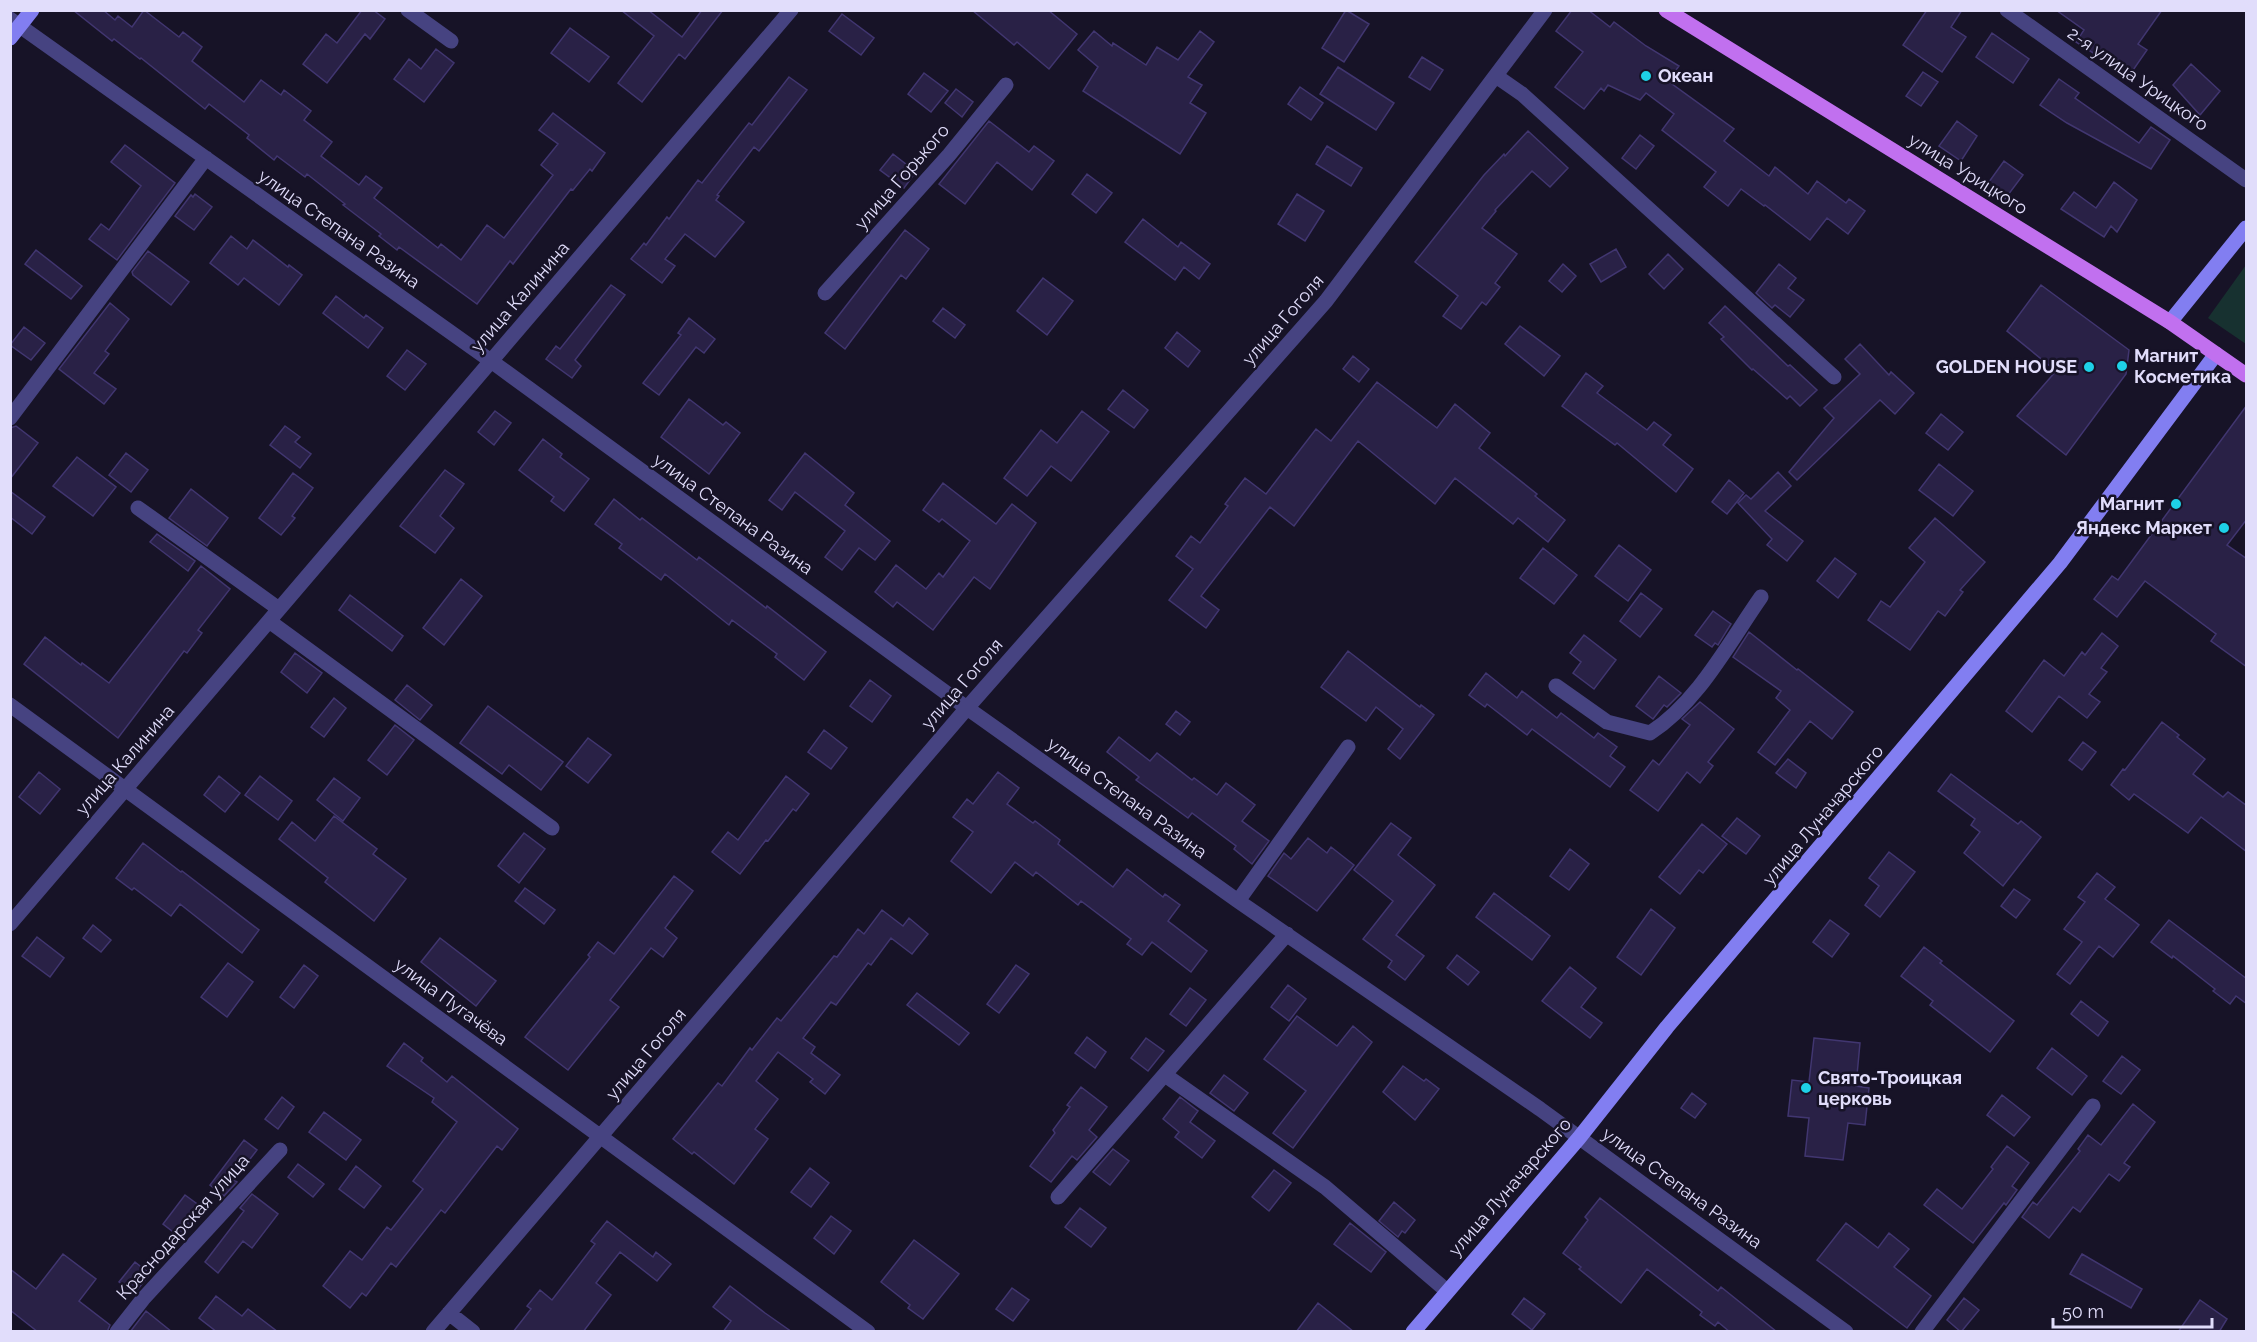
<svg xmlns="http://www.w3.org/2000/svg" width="2257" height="1342" viewBox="0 0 2257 1342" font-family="Raleway,sans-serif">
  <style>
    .green { fill: #173130 }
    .building { fill: #292146; stroke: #413670; stroke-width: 1.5 }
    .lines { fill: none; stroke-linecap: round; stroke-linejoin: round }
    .street { stroke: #464381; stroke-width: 15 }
    .secondary { stroke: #827ef1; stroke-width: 15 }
    .primary { stroke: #c170ef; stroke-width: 15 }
    .poi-dot { fill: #1ed1e7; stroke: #171327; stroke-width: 2 }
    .labels { text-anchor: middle; stroke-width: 5; stroke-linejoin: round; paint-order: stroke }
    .poi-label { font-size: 18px; font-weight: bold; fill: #e1ddfb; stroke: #171327; text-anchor: start }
    .street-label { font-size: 18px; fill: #e1ddfb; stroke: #171327 }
  </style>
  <rect width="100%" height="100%" fill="#171327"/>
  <path class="green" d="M2246,265V344L2208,318Z"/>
  <path class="building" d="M73,10H103L115,20L118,16L132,27L144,10L179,37L183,32L202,47L192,61L244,102L261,80L281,95L284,90L311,111L304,120L332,142L321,156L359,185L366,176L382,188L374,198L438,248L441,244L461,260L487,225L504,238L553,175L541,165L558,144L539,130L553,113L605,153L592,171L590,169L573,190L571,189L513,264L510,261L477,304L399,247L397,250L379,236L381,234L343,205L345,204L307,174L305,177L277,156L274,160L247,138L249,135L209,104L205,109L141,58L140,59L114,39L112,41Z
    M362,10H373L385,19L370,39L365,34L327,83L303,64L326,34L337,43Z
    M621,10H648L682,37L702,10H723L685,59L679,54L642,102L618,83L654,36Z
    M972,10H1048L1077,34L1049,69L1017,42L1014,45Z
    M1346,10L1369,24L1344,62L1322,48Z
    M1572,10H1588L1610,27L1614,22L1646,46L1679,66L1668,81L1734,129L1724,141L1769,176L1775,167L1808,194L1817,181L1846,203L1849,199L1865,211L1848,234L1827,218L1810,240L1765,205L1764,206L1741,189L1728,206L1704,187L1716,172L1662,130L1674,114L1646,93L1640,100L1608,85L1604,91L1601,88L1584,109L1555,87L1583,52L1556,31Z
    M1927,10H1962L1951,27L1966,37L1942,72L1903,45Z
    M2056,10H2162L2138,44L2147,50L2129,76L2076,42L2084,30Z
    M842,14L874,38L861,55L829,31Z
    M570,28L609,57L589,82L551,53Z
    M1094,31L1112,46L1113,43L1146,65L1157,47L1178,60L1200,31L1214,42L1188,77L1202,85L1190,103L1206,113L1180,154L1083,91L1098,67L1078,50Z
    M1992,33L2029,59L2013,83L1976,57Z
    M436,49L454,63L424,102L394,79L409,59L421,69Z
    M1422,57L1443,70L1430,90L1409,77Z
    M2191,64L2220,91L2200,115L2173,85Z
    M1338,67L1394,103L1376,130L1320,94Z
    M1923,72L1938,82L1921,106L1906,96Z
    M924,73L948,91L931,112L908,94Z
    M789,77L807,90L759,151L754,147L717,195L719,196L716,200L744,222L715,257L685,234L665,259L675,266L662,283L631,259L644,243L646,245L667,217L669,219L698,180L702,183L749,123L752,125Z
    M2059,79L2079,93L2075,98L2139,143L2151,127L2170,140L2151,169L2067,123L2040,105Z
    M1300,87L1323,103L1311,120L1288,104Z
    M956,89L973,102L962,117L945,103Z
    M989,121L1029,152L1034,146L1054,161L1032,190L997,162L965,204L939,184Z
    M1957,121L1977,136L1961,161L1939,146Z
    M1528,131L1568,168L1550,187L1532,171L1495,210L1496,211L1482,228L1517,254L1495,283L1500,287L1486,305L1482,302L1461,329L1443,316L1458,296L1415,262L1484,175L1504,154L1505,156Z
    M1640,135L1654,146L1636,169L1622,158Z
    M125,145L175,183L117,260L89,239L101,224L109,230L141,186L111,162Z
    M1327,146L1362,168L1351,186L1316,164Z
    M893,154L916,172L904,188L880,170Z
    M2004,161L2023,175L2005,199L1986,186Z
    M1087,174L1112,193L1096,213L1072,194Z
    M2114,182L2137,200L2117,232L2111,226L2104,237L2061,209L2074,192L2096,208Z
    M195,194L212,207L194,230L175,216L191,195L193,197Z
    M1297,194L1324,211L1305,241L1278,224Z
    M1143,219L1178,247L1181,242L1210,264L1199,279L1184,267L1175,280L1125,242Z
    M905,230L929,249L906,279L901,275L845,349L825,333Z
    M231,236L247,249L253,240L288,267L289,265L302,275L279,305L244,278L238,285L210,263Z
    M1616,249L1626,267L1601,282L1590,264Z
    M36,250L82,286L71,299L25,264Z
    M148,251L189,282L171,305L133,275L132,272Z
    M1668,254L1683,269L1664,289L1649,274Z
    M1563,264L1576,276L1562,292L1549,281Z
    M1779,264L1796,278L1788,288L1804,300L1790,317L1775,305L1772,308L1756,293Z
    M1043,278L1073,301L1047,335L1017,311Z
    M611,285L625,295L575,360L581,366L572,378L546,359L556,346L560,349Z
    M2041,285L2129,350L2126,374L2066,455L2017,416L2056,371L2007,331Z
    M336,296L364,318L366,315L383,328L368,348L323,313Z
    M110,303L129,319L105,351L109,354L94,373L116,389L104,404L59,369Z
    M1725,306L1788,366L1790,365L1817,390L1800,406L1790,396L1787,399L1753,369L1752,370L1721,339L1724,337L1709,323Z
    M943,308L965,325L955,338L933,321Z
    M689,318L715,339L704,353L696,347L659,395L643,383L681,335L678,333Z
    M1520,326L1560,356L1544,376L1505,344Z
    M24,327L45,343L31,360L10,345Z
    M1177,332L1200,351L1188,367L1165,348Z
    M1860,344L1889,375L1891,372L1914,393L1895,414L1880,400L1797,480L1789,472L1834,418L1824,408L1860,374L1845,359Z
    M407,350L426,364L405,390L387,376Z
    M1353,356L1369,369L1359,382L1343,369Z
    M1586,373L1603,386L1597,393L1647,430L1654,422L1671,435L1663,445L1693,469L1676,492L1617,443L1615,445L1562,406Z
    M1377,382L1437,428L1455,404L1490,433L1479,448L1537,494L1535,496L1565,520L1548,542L1518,518L1513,524L1455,478L1435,504L1358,441L1294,526L1270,507L1201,596L1219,610L1206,628L1169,600L1193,569L1176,556L1191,536L1200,543L1228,506L1225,504L1245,478L1266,494L1316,429L1331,441Z
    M1123,390L1148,410L1134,428L1108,409Z
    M689,399L723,425L726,422L740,433L709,474L661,437Z
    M2247,405V519L2227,545L2247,559V667L2211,641L2216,634L2145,581L2117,617L2094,599L2112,576L2118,580Z
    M495,411L511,423L494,445L478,432Z
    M1082,411L1109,432L1071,481L1051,466L1027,496L1004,478L1041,430L1057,443Z
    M1941,414L1963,432L1948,450L1926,433Z
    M16,426L38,443L10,479V428Z
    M285,426L300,437L295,442L311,454L300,468L270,445Z
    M543,439L562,454L560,457L589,479L564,511L551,501L554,497L519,470Z
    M126,453L148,470L131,492L109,475Z
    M805,453L854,493L845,505L890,541L875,560L859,548L842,570L825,557L845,531L795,492L782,510L769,500Z
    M77,457L116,487L93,516L53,486Z
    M1939,464L1973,491L1953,516L1919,490Z
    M445,470L464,484L440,516L454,528L435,553L400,526Z
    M1778,472L1791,486L1765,511L1803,541L1787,561L1767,545L1772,539L1738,503L1746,495L1751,499Z
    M293,473L313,488L292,516L295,518L281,535L259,518Z
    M1729,480L1744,493L1727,514L1712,502Z
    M943,483L996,524L1012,504L1036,523L990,589L974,577L933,630L897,602L893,607L875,592L896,565L926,589L939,573L943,577L970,541L942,519L939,522L923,510Z
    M191,489L228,518L207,546L169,518Z
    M10,491L45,517L32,534L10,517Z
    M614,499L640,520L642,518L697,560L699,557L766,608L767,606L826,652L804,680L775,657L777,654L732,620L729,625L665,574L661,580L619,548L622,544L595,524Z
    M1935,518L1985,562L1960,590L1963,592L1945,616L1938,611L1910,650L1868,620L1881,601L1890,607L1925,562L1909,548Z
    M157,534L195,561L188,571L150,542Z
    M1619,545L1651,570L1628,601L1595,576Z
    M1543,548L1577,575L1554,604L1520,578Z
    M1835,558L1856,574L1838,598L1817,581Z
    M201,566L230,589L198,630L202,633L187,653L184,651L118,738L24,664L45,637L81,665L82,663L109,683Z
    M461,579L482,596L444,645L423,628Z
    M1641,593L1662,609L1640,637L1620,621Z
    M350,595L403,636L392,651L339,610Z
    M1713,611L1731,624L1718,645L1715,643L1712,647L1695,635Z
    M1749,632L1797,670L1798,669L1853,712L1832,739L1810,721L1775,765L1758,752L1790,710L1776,698L1781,691L1733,657Z
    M2102,633L2118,646L2101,668L2107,672L2089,694L2100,702L2087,718L2059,696L2032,732L2006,711L2044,660L2064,676L2082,652L2085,655Z
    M1584,635L1616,660L1594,689L1573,673L1581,662L1570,653Z
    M1348,651L1420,707L1421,705L1434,715L1400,759L1388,749L1403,729L1376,707L1366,721L1321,687Z
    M295,653L322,673L307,693L281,672Z
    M1486,673L1517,698L1522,691L1557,718L1561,713L1594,738L1598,733L1617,747L1610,756L1625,767L1610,787L1532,729L1527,735L1487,704L1485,707L1469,695Z
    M1659,676L1681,693L1667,707L1664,705L1653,719L1636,706Z
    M870,680L891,696L872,722L850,706Z
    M407,685L432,705L420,720L395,700Z
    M334,698L346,708L324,737L311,727Z
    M1700,702L1734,729L1708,762L1713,766L1700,783L1687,772L1658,811L1630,790L1653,760L1659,765L1690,725L1682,719Z
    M488,706L563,762L541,790L509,765L502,774L460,743Z
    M1176,711L1190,722L1180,735L1166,724Z
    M2162,722L2179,735L2177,737L2205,759L2193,774L2223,797L2228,792L2247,806V852L2201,817L2188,833L2134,794L2129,800L2111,785L2123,769L2125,770Z
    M395,725L414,740L387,775L368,760Z
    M824,730L847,748L831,769L808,752Z
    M1119,737L1150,761L1157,753L1192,780L1194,778L1217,795L1226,783L1255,805L1242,821L1269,841L1252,864L1234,849L1236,846L1192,813L1188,818L1136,780L1139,777L1107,752Z
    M588,738L611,755L588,783L566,766Z
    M2083,742L2096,752L2082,770L2069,760Z
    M1788,759L1806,773L1796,788L1776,773Z
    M39,772L60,789L40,814L19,797Z
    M998,772L1019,788L1007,804L1033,823L1035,821L1060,840L1058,844L1113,887L1127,869L1163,897L1165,894L1180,905L1168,921L1207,951L1191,972L1152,942L1142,955L1127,944L1131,939L1081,901L1078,905L1036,872L1033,876L1015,862L991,893L951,861L973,832L953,817L967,799L973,804Z
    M1951,774L2018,824L2021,821L2041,837L2003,886L1964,853L1980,832L1971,825L1975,819L1938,791Z
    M219,776L240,793L225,812L204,795Z
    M260,776L292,801L278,820L245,795Z
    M786,776L809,794L796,811L793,809L768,841L766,840L740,874L712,852L728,832L738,840Z
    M334,778L360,798L343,821L317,800Z
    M334,816L377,849L373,854L406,879L374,921L325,882L328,878L279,839L292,822L315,841Z
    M1737,818L1760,836L1746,854L1722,836Z
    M1391,823L1411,838L1398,855L1435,885L1396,935L1424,956L1405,980L1388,967L1392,961L1363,939L1393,901L1354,870Z
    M1702,824L1727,844L1703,873L1699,870L1680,894L1659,877Z
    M524,833L545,849L519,883L498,866Z
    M1308,838L1327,853L1331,847L1354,865L1317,911L1268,876L1284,853L1291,859Z
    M143,843L181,872L182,871L259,930L242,953L180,904L171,916L134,888L132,890L116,878Z
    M1570,849L1589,864L1569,890L1550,876Z
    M1889,852L1915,872L1880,917L1865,905L1879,886L1869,878Z
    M2097,873L2115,887L2105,899L2139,925L2113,957L2099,946L2070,984L2057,974L2082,942L2064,929L2085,902L2078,897Z
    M674,876L693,891L665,928L677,938L663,957L651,948L610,1000L619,1007L568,1070L525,1037L590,957L588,955L598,942L614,954Z
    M525,888L555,910L544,924L515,901Z
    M2014,889L2030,900L2016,918L2001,906Z
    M1494,893L1550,936L1532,960L1476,917Z
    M1651,909L1675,928L1641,975L1617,957Z
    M882,910L903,926L909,918L928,934L912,954L891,938L871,965L868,963L836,1005L831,1002L803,1038L815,1047L811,1053L840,1075L825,1094L810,1082L813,1079L778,1052L756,1081L778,1099L755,1129L768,1139L734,1184L694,1152L692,1154L673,1139L718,1083L722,1086L750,1048L752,1050L777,1018L781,1021L834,956L837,957L858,929L864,934Z
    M1830,920L1849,934L1832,957L1813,942Z
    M2169,920L2247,979V1004L2236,996L2230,1004L2213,991L2215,989L2173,956L2172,958L2151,942Z
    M93,925L111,940L101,952L83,938Z
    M37,937L64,958L50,977L22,956Z
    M440,938L496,981L476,1006L421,962Z
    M1924,947L1942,961L1940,963L2014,1021L1990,1052L1930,1005L1933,1001L1901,976Z
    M1457,955L1479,972L1468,985L1447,968Z
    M228,963L253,982L227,1017L201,997Z
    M304,965L318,976L294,1008L280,997Z
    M1016,965L1029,974L999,1013L987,1004Z
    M1570,967L1596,988L1581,1007L1602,1023L1590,1038L1542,1001Z
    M1288,985L1306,999L1289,1021L1271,1007Z
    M1190,988L1206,1000L1186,1026L1170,1014Z
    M917,993L969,1033L959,1045L907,1005Z
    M2081,1001L2108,1022L2098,1036L2071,1014Z
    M1297,1016L1337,1046L1353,1026L1372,1042L1293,1148L1273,1133L1306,1091L1264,1059Z
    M1087,1037L1106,1052L1095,1068L1075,1053Z
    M1146,1038L1164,1051L1148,1071L1131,1058Z
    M1814,1038L1860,1043L1856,1086L1869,1088L1865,1125L1848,1123L1843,1160L1805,1156L1809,1118L1788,1116L1792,1080L1809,1082Z
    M404,1043L423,1058L421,1061L447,1082L452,1076L518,1129L502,1150L497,1146L445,1213L441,1210L396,1267L391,1263L366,1296L362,1293L350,1308L323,1286L350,1251L362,1260L387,1227L391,1230L423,1189L413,1181L457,1122L432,1102L434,1098L387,1066Z
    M2052,1048L2087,1076L2072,1095L2037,1068Z
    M2122,1056L2140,1070L2121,1094L2103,1081Z
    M1403,1066L1424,1081L1426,1079L1439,1089L1415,1120L1383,1092Z
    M1224,1075L1248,1093L1234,1111L1210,1093Z
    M1081,1087L1107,1107L1089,1130L1097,1137L1077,1160L1072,1156L1051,1182L1030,1166L1055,1133L1053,1130L1070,1107L1067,1105Z
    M1692,1093L1706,1104L1695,1118L1681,1108Z
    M2002,1095L2030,1117L2014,1136L1987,1115Z
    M282,1097L294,1107L278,1129L265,1119Z
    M1180,1097L1198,1111L1190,1122L1215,1141L1202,1158L1175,1137L1179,1132L1163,1119Z
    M2133,1104L2155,1122L2124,1163L2130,1167L2119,1181L2109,1174L2080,1212L2073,1207L2049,1238L2022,1217L2033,1202L2037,1205L2080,1151L2078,1149L2088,1135L2101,1145Z
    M324,1112L361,1140L346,1160L309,1132Z
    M244,1140L257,1150L234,1180L237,1182L224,1196L210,1185Z
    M2007,1146L2029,1163L2012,1186L2017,1190L2006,1205L2004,1203L1973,1243L1924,1205L1937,1189L1962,1209L1993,1169L1991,1167Z
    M1113,1149L1129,1161L1110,1185L1093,1172Z
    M298,1164L324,1184L313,1197L288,1177Z
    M356,1166L381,1186L364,1208L339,1189Z
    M810,1168L829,1183L811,1207L791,1192Z
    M1274,1170L1291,1183L1269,1211L1252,1197Z
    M252,1194L278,1214L252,1248L243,1241L218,1273L205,1262L244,1211L240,1208Z
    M185,1195L204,1209L181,1238L163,1224Z
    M1600,1198L1718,1291L1721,1287L1777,1332H1730L1718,1322L1715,1326L1700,1315L1702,1312L1647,1269L1621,1303L1579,1269L1581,1267L1563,1253L1588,1220L1585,1217Z
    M1394,1202L1415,1220L1405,1233L1402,1231L1398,1237L1379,1221Z
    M1080,1208L1106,1228L1091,1247L1065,1227Z
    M831,1216L851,1231L834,1254L814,1238Z
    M607,1221L653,1257L656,1252L671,1264L657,1281L620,1252L596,1283L611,1295L583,1332H513L531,1309L527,1306L540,1290L552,1300L595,1244L591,1241Z
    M1350,1223L1386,1252L1371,1272L1334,1244Z
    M1846,1223L1878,1248L1889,1233L1909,1249L1894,1267L1931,1296L1907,1328L1817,1260Z
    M914,1240L959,1274L923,1319L908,1308L910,1305L881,1282Z
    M63,1254L96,1279L79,1301L110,1325L107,1332H38L10,1310V1269L36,1289Z
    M2082,1254L2142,1289L2131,1308L2070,1274Z
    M135,1262L150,1274L134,1294L119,1282Z
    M730,1286L765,1313L792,1332H723L731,1321L713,1307Z
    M1012,1288L1029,1300L1013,1321L996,1309Z
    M216,1296L242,1316L248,1309L278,1332H217L199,1318Z
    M1524,1298L1545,1314L1532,1330L1512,1314Z
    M1964,1298L1979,1310L1961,1332L1947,1320Z
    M2200,1300L2227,1319L2219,1332H2178Z
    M1318,1303L1354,1332H1296Z
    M146,1311L172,1332H130Z"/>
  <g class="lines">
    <path class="street" d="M408,10L451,41
      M2007,10L2246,180
      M10,19L491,361L967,708L1238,901L1540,1109L1846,1332
      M1496,76L1522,94L1834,377
      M825,293L949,155L1006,85
      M10,418L206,158
      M138,508L279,609
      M269,621L552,828
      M1556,686L1607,722L1650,733C1698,702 1728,644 1761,597
      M10,705L868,1332
      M1238,901L1348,747
      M10,924L791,10
      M1165,1075L1325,1187L1447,1291
      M1058,1197L1287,934
      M449,1313L473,1332
      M117,1332L143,1299L280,1150
      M433,1332L967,708L1326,301L1545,10
      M1922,1332L2093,1106"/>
    <path class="secondary" d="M10,38L32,10
      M2170,322L2246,228
      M1413,1332L1579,1138L1667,1027L2060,563L2216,354"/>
    <path class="primary" d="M1666,10L2170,322L2246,375"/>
  </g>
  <g class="poi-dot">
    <circle cx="1646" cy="76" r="6"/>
    <circle cx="2122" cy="366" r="6"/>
    <circle cx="2089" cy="367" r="6"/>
    <circle cx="2176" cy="504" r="6"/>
    <circle cx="2224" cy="528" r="6"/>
    <circle cx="1806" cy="1088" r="6"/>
  </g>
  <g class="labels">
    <g class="poi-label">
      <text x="1658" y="82">Океан</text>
      <text x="2134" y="362">Магнит<tspan x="2134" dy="21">Косметика</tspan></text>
      <text x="2077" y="373" text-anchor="end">GOLDEN HOUSE</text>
      <text x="2164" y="510" text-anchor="end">Магнит</text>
      <text x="2212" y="534" text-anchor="end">Яндекс Маркет</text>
      <text x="1818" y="1084">Свято-Троицкая<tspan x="1818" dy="21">церковь</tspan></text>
    </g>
    <g class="street-label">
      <text transform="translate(2138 79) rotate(35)" y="6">2-я улица Урицкого</text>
      <text transform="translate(1968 174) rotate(32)" y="6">улица Урицкого</text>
      <text transform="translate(902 177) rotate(-49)" y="6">улица Горького</text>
      <text transform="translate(339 229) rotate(35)" y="6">улица Степана Разина</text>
      <text transform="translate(520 297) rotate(-49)" y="6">улица Калинина</text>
      <text transform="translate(1283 320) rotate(-49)" y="6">улица Гоголя</text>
      <text transform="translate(733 514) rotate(36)" y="6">улица Степана Разина</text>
      <text transform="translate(962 684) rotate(-49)" y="6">улица Гоголя</text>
      <text transform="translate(125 760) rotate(-49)" y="6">улица Калинина</text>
      <text transform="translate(1127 798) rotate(36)" y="6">улица Степана Разина</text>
      <text transform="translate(1823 815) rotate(-50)" y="6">улица Луначарского</text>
      <text transform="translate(451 1002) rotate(36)" y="6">улица Пугачёва</text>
      <text transform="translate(646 1054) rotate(-50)" y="6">улица Гоголя</text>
      <text transform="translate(1510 1187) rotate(-49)" y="6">улица Луначарского</text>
      <text transform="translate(1682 1188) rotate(36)" y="6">улица Степана Разина</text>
      <text transform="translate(183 1227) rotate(-48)" y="6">Краснодарская улица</text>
    </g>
  </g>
  <rect width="2257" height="1342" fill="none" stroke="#e1ddfb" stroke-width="24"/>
  <path d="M2053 1318v9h159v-9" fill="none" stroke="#e1ddfb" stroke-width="3"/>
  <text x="2062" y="1318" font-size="18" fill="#e1ddfb" stroke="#171327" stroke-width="4.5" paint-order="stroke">50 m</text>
</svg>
